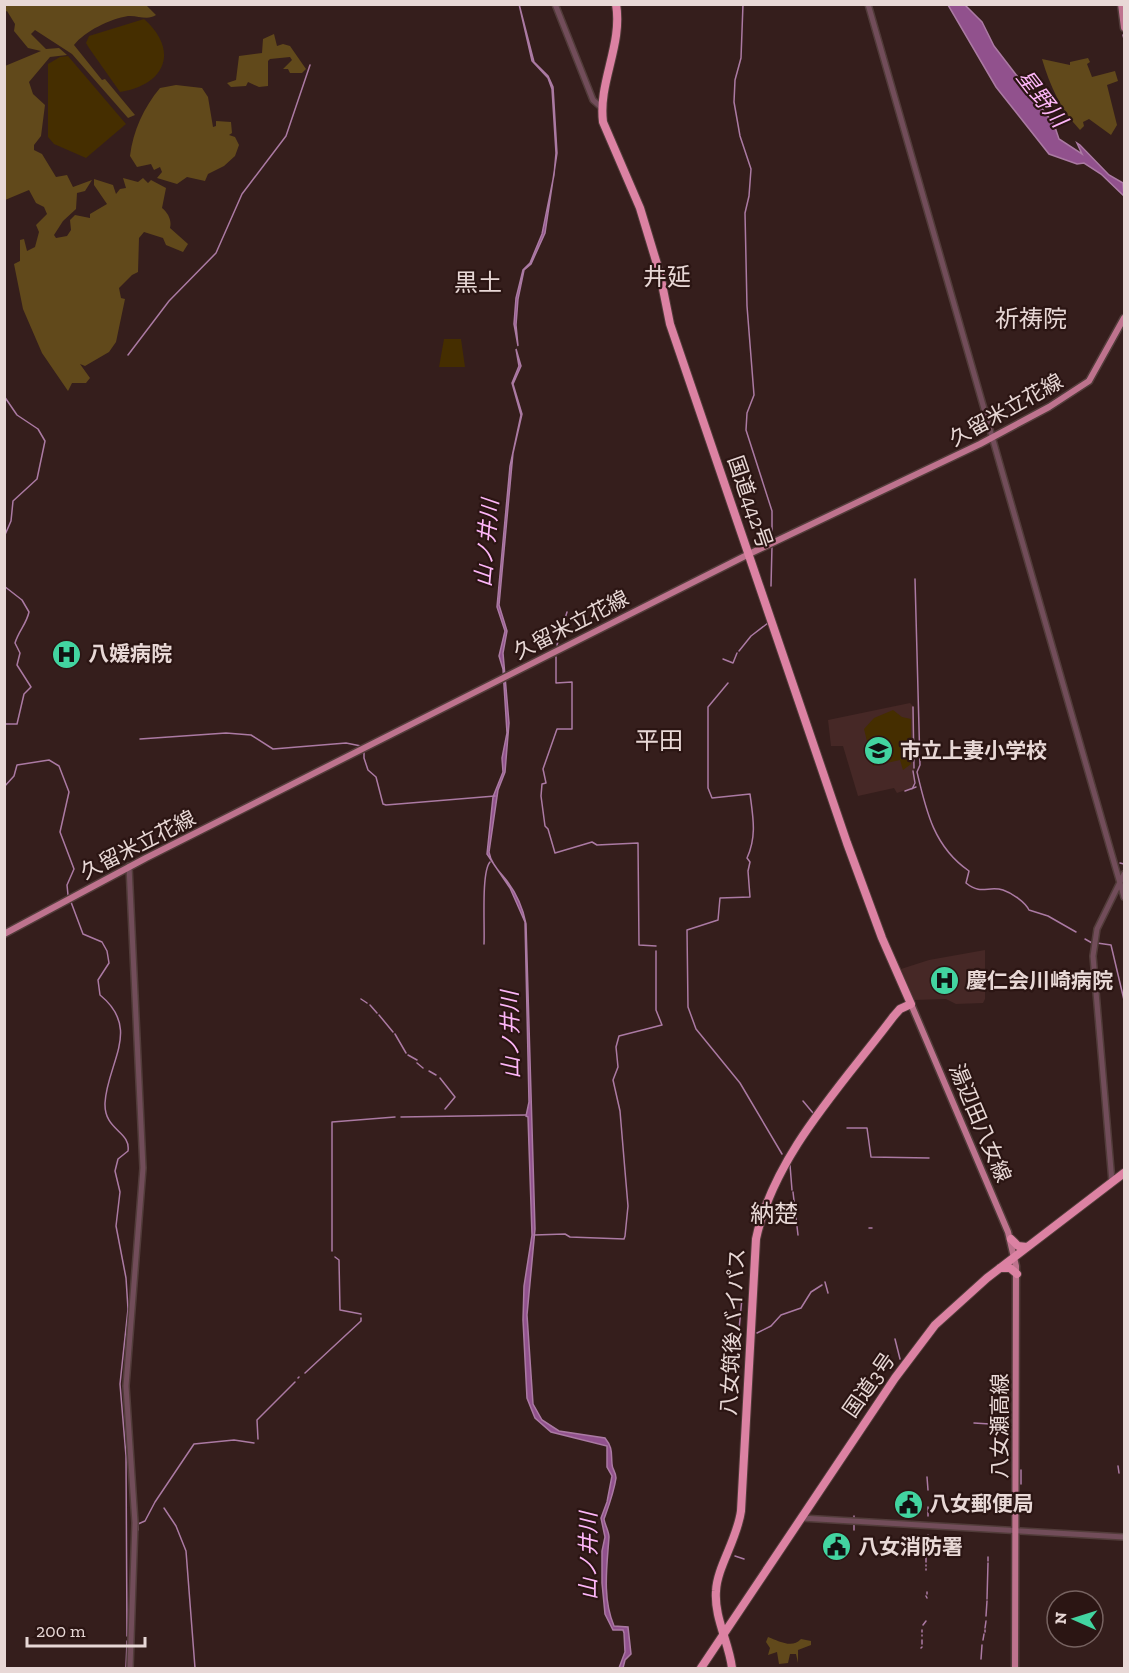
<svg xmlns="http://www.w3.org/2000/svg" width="1129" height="1673" viewBox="0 0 1129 1673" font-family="'Zilla Slab','Noto Sans JP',serif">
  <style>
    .built { fill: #462826 }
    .green { fill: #452e00 }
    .forest { fill: #61491b }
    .water { fill: #91518d; stroke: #ab7aa3; stroke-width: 1.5 }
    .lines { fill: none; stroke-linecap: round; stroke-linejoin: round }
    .stream { stroke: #ab7aa3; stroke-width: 1.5 }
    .minor-casing { stroke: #523c3a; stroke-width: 8 }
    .major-casing { stroke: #523c3a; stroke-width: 9 }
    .highway-casing { stroke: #523c3a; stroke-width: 10 }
    .minor { stroke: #724d5a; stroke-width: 5 }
    .major { stroke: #be738e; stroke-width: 6 }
    .highway { stroke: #dc82a3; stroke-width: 8 }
    .labels { text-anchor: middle; stroke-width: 4.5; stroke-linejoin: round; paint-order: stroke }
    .street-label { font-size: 21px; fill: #e8d8d6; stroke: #2b1513 }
    .poi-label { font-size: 21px; font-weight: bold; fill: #e8d8d6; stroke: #2b1513; text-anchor: start }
    .water-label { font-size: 22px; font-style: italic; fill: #fdb6f8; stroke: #2b1513 }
    .quarter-label { font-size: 24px; fill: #e8d8d6; stroke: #2b1513 }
  </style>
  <rect width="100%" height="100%" fill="#351e1c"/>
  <path class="built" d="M910,703L913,706L914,720V783L911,788L897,793L894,788L858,796L843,746H831L828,720Z
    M985,950V999L983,1003L956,1004L946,999L914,1000L901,969L929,960Z"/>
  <path class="green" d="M144,19C180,51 165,85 120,92L89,48L86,43L89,36Z
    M68,56L126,124L86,158L54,144L48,137V64L60,57Z
    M444,339H461L465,367H439Z
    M893,710L902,717L911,719V764L903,770L900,760L873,766L864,729L874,718Z"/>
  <path class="forest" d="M5,4L146,5L156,15C147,21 138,15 128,16C110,19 85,31 74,45L102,80L105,79L135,115L128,118L72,54L35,30L31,34L46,49L59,48L67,55L50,57L29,82L33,94L45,105L41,136L34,145V150L42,154L56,177L67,175L73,187L92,180L85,191L77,193L76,209L63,221L54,235L56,238L67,236L71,230L70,220L75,215L90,218V214L107,204L94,185V179L113,185L116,194L120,189L126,188L123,178L138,182L143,178L148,183L151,180L166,188L162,208C168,213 172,220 170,228L188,244L183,252L166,245L163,238L144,232L139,238L138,272L132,275L119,288L121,298L125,299L116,342L109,352L85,366L80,364L90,378L86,383H72L68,391L42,353L23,309L14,264L20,261V240L24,239L27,251L35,247L39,232L36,225L47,214L44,207L36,203L29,190L5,200V63V66L41,51L28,48L14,31L15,24L7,11L5,12Z
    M274,34L277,46L283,44L290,46L306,69L302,73H290L288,69H283L292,60L290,57L270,59L268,61V86L259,87L248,82L246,86L231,87L227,83L236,80L239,56L262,53L263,39Z
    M1088,58L1090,62L1087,64L1092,77L1115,71L1118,81L1107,85L1117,125L1111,135L1089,119L1083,122L1084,126L1080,130C1061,110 1050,86 1042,59L1070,65V62Z
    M176,85L202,88L208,97L213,127L216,126V121L231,122L232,133L229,135L235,137L239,145L235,156L224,166L208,174L205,181L187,177L177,184L157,178L162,172L160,167L154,170L151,164L137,167L130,156C133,131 144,107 160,88Z
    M768,1637C779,1641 792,1649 801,1639L811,1641V1645L798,1650V1663L796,1654H790L788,1663L779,1664L777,1652L768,1655L770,1648L766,1642Z"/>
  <path class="water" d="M519,4L534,62L548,76L553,87L557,153L545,233L531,264L524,270L518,299L516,325L518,346L514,324L516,298L523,270L530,263L542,234L554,175L556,153L552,89L548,78L532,61Z
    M948,5H965L982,22L994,46L1054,124L1059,139L1082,154L1077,143L1080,145L1109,175L1123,183L1124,196L1101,174L1084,163L1077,164L1049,154L996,87Z
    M516,349L521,366L513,384L522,414L513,453L499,605L507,631L503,653L509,723L505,772L498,790L489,852C491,864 500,872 507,881C516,893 523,908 526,924L535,1229L527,1315L533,1404L542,1420L559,1431L605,1438C613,1448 611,1453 612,1464C612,1469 616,1472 616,1478C614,1492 609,1505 604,1519C605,1525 609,1532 609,1537C607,1566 602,1598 614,1626L628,1627L631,1654L625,1660L623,1668H619L625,1652L624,1633L623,1630H613L605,1614L602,1583V1551L605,1537L601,1518L607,1502L612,1476L607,1467V1446L551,1432L535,1418L527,1398L523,1320L524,1286L532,1235L528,1117L526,1116L529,1102L525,922L510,888L487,854L493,797L503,772L502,758L507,733L503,669L499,656L505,631L497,607L510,466L521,415L512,383L519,366Z"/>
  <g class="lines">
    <path class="stream" d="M743,4L741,58L735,80L734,102L740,136L751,169L749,196L745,213L747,306L754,395L747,413L746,430L772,511V541
      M1123,35L1124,39
      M4,303V304
      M128,355L169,301L216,253L242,194L286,136L310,65
      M4,396L17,415L38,429L45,441L37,479L13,501L11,521L4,537
      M915,579L920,765L917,772C926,811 934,847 969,871L966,883C982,896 988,885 1003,890C1012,893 1025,902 1029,910L1048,916L1076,932
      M4,586L22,600L29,612C26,625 19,630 15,643L20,653L17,665L31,687L24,694L17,724H4
      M771,586L772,546
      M557,645L567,612
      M739,651L751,636L768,623
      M556,657V683L572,682V729H557L543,769L546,783L542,784L541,796L545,826L548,829L555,853L592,842L597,845L638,843L639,945L656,946
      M723,659L733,663L737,653
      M728,683L708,707V788L712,798L750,794C753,817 757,836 747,858L750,862L748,871L750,897L720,898L718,920L687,930L688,1007L696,1029L740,1083L782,1154
      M913,707L914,768
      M140,739L226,733L251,735L273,749L346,743L361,746
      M364,750V758L368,770L376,777L383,804L386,805L495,796
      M4,787L14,776L17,765L49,760L59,766L69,792L60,832L74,869L67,885L68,895
      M912,789L915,783L913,771
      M905,791L916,787
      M1120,863L1124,864
      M71,902L83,934L102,942L107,951L109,963L98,980L100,995C142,1029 107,1063 105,1103C104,1131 131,1131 128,1151L118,1159L115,1171L120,1192L116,1226L126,1278L128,1309L120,1384L126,1456L127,1636
      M1085,939L1092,943
      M1097,943L1111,945L1124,1000
      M484,944C485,928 481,872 490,862
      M361,999L367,1003
      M370,1005L377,1013
      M379,1015L393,1032
      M395,1034L406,1053
      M408,1055L417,1060
      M417,1063L423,1068
      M429,1071L436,1075
      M440,1078L455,1097L445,1109
      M803,1101L813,1113
      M401,1117L526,1115
      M847,1128H867L871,1157L929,1158
      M790,1165L792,1190
      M793,1192L798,1235
      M869,1228H872
      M534,1235L565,1234L570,1237L624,1239L625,1236L628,1206L625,1171L620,1111L613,1080L618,1067L616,1047L619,1036L662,1025L656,1010V951
      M332,1251V1122L395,1117
      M335,1257L339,1260L340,1310L361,1314
      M825,1282L828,1293
      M757,1333L771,1326L781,1315L801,1308L811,1292L822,1285
      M895,1339L900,1359
      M740,1341L738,1340L742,1298
      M305,1373L361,1321V1318
      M298,1378L299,1377
      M974,1423L990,1424
      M258,1439L257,1420L295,1382
      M1118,1466L1119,1473
      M927,1477L928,1490
      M1021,1484V1470
      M928,1507V1516
      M164,1508L176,1526L186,1551L195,1668
      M854,1516V1530
      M138,1530V1524L145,1521L155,1502L194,1444L234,1440L254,1443
      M928,1540V1535
      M927,1546L928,1545
      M927,1553V1549
      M735,1556L744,1559
      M988,1561V1557
      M926,1562V1557
      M926,1565V1566
      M926,1569V1570
      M927,1594V1592
      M926,1596L927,1598
      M987,1599L988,1563
      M986,1616L987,1601
      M923,1625L926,1621
      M985,1628L986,1621
      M922,1632V1630
      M985,1632V1630
      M922,1636V1635
      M983,1640L984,1634
      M922,1644V1640
      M921,1648L922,1647
      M981,1659L982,1645
      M126,1668L127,1641"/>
    <defs>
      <path id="minor" d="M555,4L593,100L601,107
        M868,4L1124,897
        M129,866L143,1168L126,1386L135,1523L130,1668
        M1112,1182L1093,956L1097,929L1124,874
        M801,1518L1124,1537"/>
      <path id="major" d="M1121,4L1124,28
        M4,934L146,858L749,554L980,444L1049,407L1089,381L1124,318
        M911,1004L1008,1232L1016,1266L1015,1668"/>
      <path id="highway" d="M616,4C623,45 598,82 603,122L640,208L660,274L670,324L847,843L882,938L911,1004L900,1009L893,1017C842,1085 774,1155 756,1239L741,1511C737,1540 717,1567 716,1591C714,1618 729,1642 732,1668
        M1011,1239L1018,1246L1027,1247
        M1000,1268H1010L1017,1274
        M701,1668L895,1378L935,1325L987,1278L1124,1173"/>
    </defs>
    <use href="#minor" class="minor-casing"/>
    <use href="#major" class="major-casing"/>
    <use href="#highway" class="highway-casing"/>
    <use href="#minor" class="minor"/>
    <use href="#major" class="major"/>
    <use href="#highway" class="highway"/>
  </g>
  <defs>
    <symbol id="hospital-disc" viewBox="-11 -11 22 22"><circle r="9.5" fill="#42d4a0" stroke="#2b1513"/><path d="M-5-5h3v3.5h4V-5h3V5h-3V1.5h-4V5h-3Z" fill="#111"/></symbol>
    <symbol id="school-disc" viewBox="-11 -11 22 22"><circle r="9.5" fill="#42d4a0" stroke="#2b1513"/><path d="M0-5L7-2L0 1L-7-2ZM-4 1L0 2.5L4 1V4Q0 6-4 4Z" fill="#111"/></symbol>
    <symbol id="civic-disc" viewBox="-11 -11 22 22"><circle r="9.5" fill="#42d4a0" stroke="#2b1513"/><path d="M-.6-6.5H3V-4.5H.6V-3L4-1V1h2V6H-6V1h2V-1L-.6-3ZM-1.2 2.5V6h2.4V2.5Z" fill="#111"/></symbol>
  </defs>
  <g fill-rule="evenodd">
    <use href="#hospital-disc" x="50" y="638" width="33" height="33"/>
    <use href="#school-disc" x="862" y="734" width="33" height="33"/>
    <use href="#hospital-disc" x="928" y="964" width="33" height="33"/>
    <use href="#civic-disc" x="892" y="1488" width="33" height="33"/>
    <use href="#civic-disc" x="820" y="1530" width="33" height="33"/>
  </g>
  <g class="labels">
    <g class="street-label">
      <text transform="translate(1006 410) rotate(-29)" y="7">久留米立花線</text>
      <text transform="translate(750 502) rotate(71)" y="7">国道442号</text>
      <text transform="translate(571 625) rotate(-27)" y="7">久留米立花線</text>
      <text transform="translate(138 845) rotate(-27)" y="7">久留米立花線</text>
      <text transform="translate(980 1123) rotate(67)" y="7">湯辺田八女線</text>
      <text transform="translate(733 1332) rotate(-87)" y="7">八女筑後バイパス</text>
      <text transform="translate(869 1385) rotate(-55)" y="7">国道3号</text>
      <text transform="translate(1000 1426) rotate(-90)" y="7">八女瀬高線</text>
    </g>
    <g class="poi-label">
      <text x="88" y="661">八媛病院</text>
      <text x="900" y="758">市立上妻小学校</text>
      <text x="966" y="988">慶仁会川崎病院</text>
      <text x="929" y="1511">八女郵便局</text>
      <text x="858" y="1554">八女消防署</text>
    </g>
    <g class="water-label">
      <text transform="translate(1042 98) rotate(52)" y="8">星野川</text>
      <text transform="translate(486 543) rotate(-85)" y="8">山ノ井川</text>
      <text transform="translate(510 1035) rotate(-91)" y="8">山ノ井川</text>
      <text transform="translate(588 1556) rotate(-90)" y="8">山ノ井川</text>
    </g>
    <g class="quarter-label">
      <text x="667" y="285">井延</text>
      <text x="478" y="291">黒土</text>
      <text x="1031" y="327">祈祷院</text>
      <text x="659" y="749">平田</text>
      <text x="774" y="1222">納楚</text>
    </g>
  </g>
  <rect width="1129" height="1673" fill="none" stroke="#e8d8d6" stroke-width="12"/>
  <g transform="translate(1075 1619) rotate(273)"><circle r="28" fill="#2b1513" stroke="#776361" stroke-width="1.5"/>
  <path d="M0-4.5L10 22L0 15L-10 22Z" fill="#42d4a0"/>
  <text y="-9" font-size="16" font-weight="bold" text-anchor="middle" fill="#e8d8d6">N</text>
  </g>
  <path d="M27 1637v9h118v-9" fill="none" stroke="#e8d8d6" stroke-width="3"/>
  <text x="36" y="1637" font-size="18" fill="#e8d8d6" stroke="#2b1513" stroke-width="4.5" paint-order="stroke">200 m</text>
</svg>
